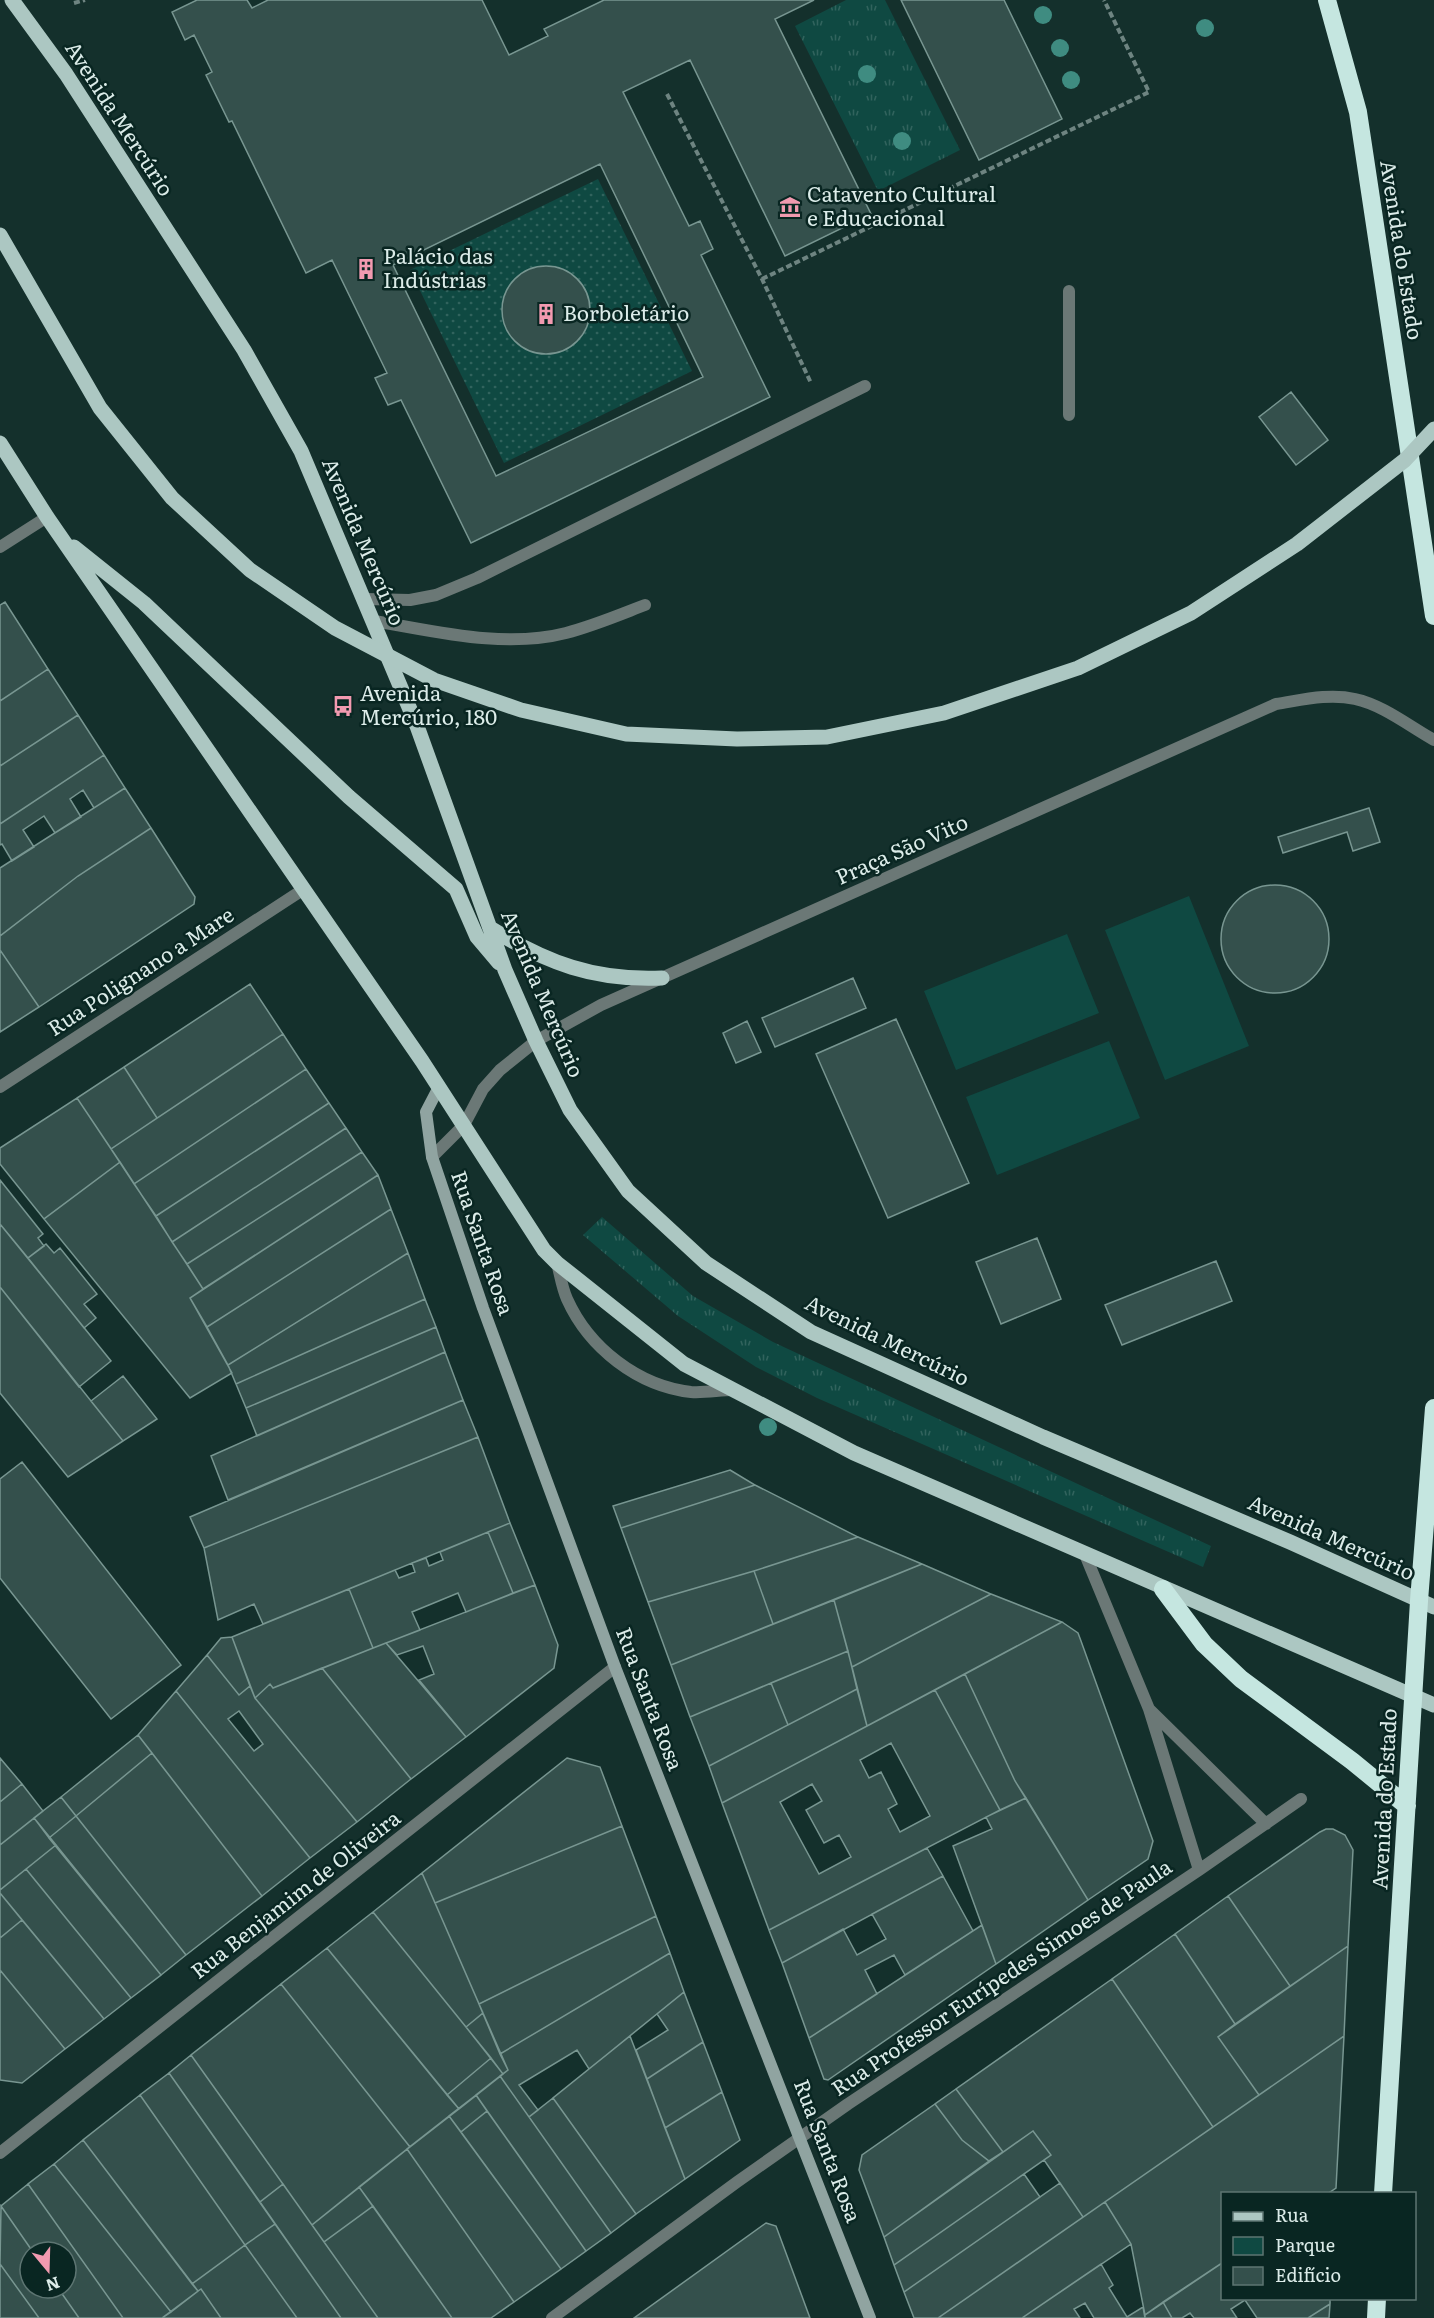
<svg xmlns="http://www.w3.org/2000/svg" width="1434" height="2318" viewBox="0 0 1434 2318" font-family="Literata,serif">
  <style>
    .grass { fill: url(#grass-tufts) }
    .park { fill: #0f4942 }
    .garden { fill: url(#garden-dots) }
    .building { fill: #34504c; stroke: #789691; stroke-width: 1.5; fill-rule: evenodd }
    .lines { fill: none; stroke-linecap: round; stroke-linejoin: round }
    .path { stroke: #6e8481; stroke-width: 4; stroke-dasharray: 6 3; stroke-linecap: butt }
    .lane { stroke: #6b7876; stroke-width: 12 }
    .street { stroke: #6b7876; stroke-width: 12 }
    .secondary { stroke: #90a4a1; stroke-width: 12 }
    .primary { stroke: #acc7c2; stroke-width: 15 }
    .highway { stroke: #c5e6e0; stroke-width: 18 }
    .primary-bridge { stroke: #acc7c2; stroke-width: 15 }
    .tree { fill: #3f8c81 }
    .labels { text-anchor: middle; stroke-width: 5; stroke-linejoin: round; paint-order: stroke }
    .street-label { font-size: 21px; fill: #dcece9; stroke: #092622 }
    .poi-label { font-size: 21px; fill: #dcece9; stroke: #092622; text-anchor: start }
  </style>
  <defs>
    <pattern id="grass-tufts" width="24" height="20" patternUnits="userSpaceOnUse" patternTransform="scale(1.5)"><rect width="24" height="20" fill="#0f4942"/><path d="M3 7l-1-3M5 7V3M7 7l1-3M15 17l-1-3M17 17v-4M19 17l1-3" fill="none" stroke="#31635d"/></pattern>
    <pattern id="garden-dots" width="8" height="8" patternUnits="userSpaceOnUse" patternTransform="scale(1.5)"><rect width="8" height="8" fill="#0f4942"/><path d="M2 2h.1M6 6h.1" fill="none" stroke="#31635d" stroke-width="1.8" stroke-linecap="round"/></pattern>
  </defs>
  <rect width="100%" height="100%" fill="#14302c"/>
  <path class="grass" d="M846,0H885L960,150L878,191L795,26Z
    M602,1217L693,1296L773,1342L1211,1546L1203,1567L817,1398L756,1367L678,1316L583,1235Z"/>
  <path class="park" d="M1189,896L1249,1046L1165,1080L1105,930Z
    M1067,934L1099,1013L956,1070L924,991Z
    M1109,1041L1140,1118L997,1175L966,1097Z"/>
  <path class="garden" d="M598,179L692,371L504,463L410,270Z"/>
  <path class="building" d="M197,0H247L252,8L268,0H482L509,55L548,36L544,29L604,0H814L775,19L871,214L785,256L690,60L623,92L689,226L700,221L713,249L701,255L770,397L471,543L401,400L388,405L375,378L387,373L332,260L306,273L232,121L229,122L206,75L212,72L194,35L185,40L172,12ZM600,164L703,377L496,476L393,265Z
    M901,0H1004L1062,119L979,160Z
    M502 310a44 44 0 1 1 88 0a44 44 0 1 1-88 0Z
    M1291,392L1328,440L1296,465L1259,417Z
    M5,602L48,669L0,701V605Z
    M48,669L78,715L0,766V701Z
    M78,715L104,755L0,824V766Z
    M104,755L125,788L94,808L83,790L70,799L81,817L55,833L44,816L23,830L34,847L12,861L2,844L0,845V824Z
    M125,788L151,828L78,876L0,936V868Z
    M1369,808L1380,842L1353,851L1347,832L1283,853L1278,837Z
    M151,828L195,897L194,904L39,1007L0,950V936L78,876Z
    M1221 939a54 54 0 1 1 108 0a54 54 0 1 1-108 0Z
    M0,950L39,1007L0,1032Z
    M853,978L866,1008L775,1047L762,1018Z
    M250,984L283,1034L157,1118L124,1067Z
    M896,1019L969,1183L888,1218L816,1054Z
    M747,1021L761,1052L736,1063L723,1033Z
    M283,1034L306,1069L134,1184L111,1149Z
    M124,1067L157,1118L111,1149L77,1098Z
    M306,1069L329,1103L156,1216L134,1184Z
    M77,1098L120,1162L44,1219L0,1164V1148Z
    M329,1103L346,1128L172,1242L156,1216Z
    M346,1128L362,1152L187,1264L172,1242Z
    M362,1152L378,1175L203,1289L187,1264Z
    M120,1162L203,1289L190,1298L232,1373L190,1398L44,1219Z
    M378,1175L391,1209L207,1327L190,1298Z
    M0,1180L43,1234L38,1238L44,1246L28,1258L0,1224Z
    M391,1209L408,1253L228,1365L207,1327Z
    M0,1224L111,1361L79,1387L0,1287Z
    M1037,1238L1061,1299L1001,1324L976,1262Z
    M46,1244L54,1253L60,1248L97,1294L84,1304L96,1318L84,1328L28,1258Z
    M408,1253L425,1299L236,1384L228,1365Z
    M1216,1261L1232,1301L1122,1345L1105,1305Z
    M0,1287L123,1441L68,1477L0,1393Z
    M425,1299L436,1327L246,1408L236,1384Z
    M436,1327L445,1352L257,1436L246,1408Z
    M445,1352L463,1400L228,1500L211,1456Z
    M123,1376L157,1419L123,1441L91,1401Z
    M463,1400L478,1437L204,1548L190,1517Z
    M478,1437L510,1523L263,1624L254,1604L218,1620L204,1548Z
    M22,1462L181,1665L111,1719L0,1578V1479Z
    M730,1470L755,1485L621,1528L613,1506Z
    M755,1485L858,1537L754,1571L648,1602L621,1528Z
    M510,1523L535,1585L513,1593L488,1532Z
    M488,1532L513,1593L466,1612L458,1593L412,1612L420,1630L373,1648L349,1589L395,1570L399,1578L415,1572L412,1563L426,1558L429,1566L443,1560L440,1552Z
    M858,1537L922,1564L773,1624L754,1571Z
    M922,1564L991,1594L852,1667L834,1600Z
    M754,1571L773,1624L671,1665L648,1602Z
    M535,1585L558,1645L554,1668L466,1737L419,1680L434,1674L423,1646L397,1655L386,1643Z
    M349,1589L373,1648L273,1688L270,1684L255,1698L232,1637Z
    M991,1594L1062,1622L867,1726L852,1667Z
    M834,1600L848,1651L690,1717L671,1665Z
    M1062,1622L1078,1633L1081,1641L1153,1841L1148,1859L1088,1900L1015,1781L965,1674Z
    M232,1637L250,1686L239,1695L207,1655L221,1638Z
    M386,1643L466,1737L411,1779L322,1668Z
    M848,1651L857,1689L788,1725L771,1683Z
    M207,1655L239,1695L250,1686L255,1698L357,1822L310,1858L176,1691ZM239,1711L263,1744L254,1751L228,1719Z
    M322,1668L411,1779L357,1822L255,1698L270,1684L273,1688Z
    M965,1674L1015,1781L1026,1798L1000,1810L935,1690Z
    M771,1683L788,1725L709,1766L690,1717Z
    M857,1689L867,1726L722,1803L709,1766Z
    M935,1690L1000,1810L769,1930L722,1803ZM891,1743L930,1816L900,1832L888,1809L897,1804L881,1772L869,1778L860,1760ZM812,1784L822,1801L806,1810L824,1843L839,1835L851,1857L819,1874L780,1802Z
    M176,1691L310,1858L262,1896L138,1735Z
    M138,1735L152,1753L76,1816L61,1797Z
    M152,1753L262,1896L186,1955L76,1816Z
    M0,1758L22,1784L0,1802Z
    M567,1758L600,1767L622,1826L435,1903L422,1873Z
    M22,1784L43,1811L0,1845V1802Z
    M61,1797L76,1816L49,1838L34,1818Z
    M1026,1798L1088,1900L996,1964L953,1846L992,1829L986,1817Z
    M76,1816L186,1955L161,1975L49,1838Z
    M34,1818L56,1845L0,1890V1845Z
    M622,1826L656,1916L479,2004L435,1903Z
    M1326,1829H1333L1345,1835L1353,1850L1348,1946L1290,1986L1228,1896L1320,1832Z
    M56,1845L161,1975L131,1998L26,1869Z
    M927,1848L943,1876L782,1963L769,1930Z
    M26,1869L131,1998L104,2019L0,1893V1890Z
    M422,1873L483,2013L466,2027L373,1912Z
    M943,1876L973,1931L905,1975L894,1955L865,1970L877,1994L809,2038L782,1963L843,1929L857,1955L886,1939L872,1914Z
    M0,1893L22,1920L0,1938Z
    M1228,1896L1290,1986L1235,2024L1175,1934Z
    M373,1912L491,2058L447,2095L327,1948Z
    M656,1916L670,1953L500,2054L479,2004Z
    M22,1920L104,2019L65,2049L0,1970V1938Z
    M982,1925L996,1964L828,2080L824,2079L809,2038Z
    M1175,1934L1235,2024L1218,2037L1259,2095L1213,2127L1112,1979Z
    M1348,1946L1344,2036L1259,2095L1218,2037Z
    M327,1948L459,2109L410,2147L281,1984Z
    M670,1953L684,1992L589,2069L577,2050L519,2085L538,2110L529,2117L500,2076L508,2070L500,2054Z
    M0,1970L65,2049L22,2083L0,2080Z
    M1112,1979L1213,2127L1083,2217L1044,2160L1051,2155L1033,2131L1003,2152L956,2089Z
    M281,1984L410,2147L312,2225L191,2055Z
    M684,1992L703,2042L647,2079L636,2050L668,2030L657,2014Z
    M483,2013L508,2070L503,2074L466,2027Z
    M630,2036L685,2179L636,2214L553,2098Z
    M1344,2036L1336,2188L1327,2194H1222V2263L1145,2315L1131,2244L1105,2202Z
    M703,2042L722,2092L665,2128L647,2079Z
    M191,2055L283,2184L260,2202L169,2073Z
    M491,2058L503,2074L459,2109L447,2095Z
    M169,2073L275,2224L245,2245L140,2095Z
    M500,2076L611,2233L586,2251L476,2095Z
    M956,2089L1003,2152L989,2161L962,2140L935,2104Z
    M722,2092L740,2140L685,2179L665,2128Z
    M140,2095L245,2245L192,2284L83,2140Z
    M476,2095L487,2111L461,2132L449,2116Z
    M553,2098L636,2214L611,2233L529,2117Z
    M935,2104L962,2140L989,2161L884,2237L859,2170L862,2155Z
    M487,2111L586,2251L561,2269L461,2132Z
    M449,2116L561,2269L514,2302L407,2149Z
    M1033,2131L1051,2155L894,2265L884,2237Z
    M83,2140L198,2291L171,2312L54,2164Z
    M407,2149L514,2302L491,2318H452L359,2187Z
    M54,2164L171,2312L162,2318H123L28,2184Z
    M1024,2174L1040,2197L904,2292L894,2265Z
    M1060,2183L1083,2217L938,2318H914L904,2292Z
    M28,2184L123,2318H79L58,2288H66V2252H33L1,2206Z
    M283,2184L312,2225L378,2318H341L260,2202Z
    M359,2187L373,2206L324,2242L312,2225Z
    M1105,2202L1131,2244L1022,2318H938Z
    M1,2206L33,2252H30V2288H58L79,2318H39L0,2264Z
    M373,2206L452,2318H378L324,2242Z
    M766,2223L776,2226L810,2318H634Z
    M275,2224L341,2318H297L245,2245Z
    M245,2245L297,2318H221L201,2289L198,2291L192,2284Z
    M1222,2263V2298H1330V2304L1308,2318H1257L1245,2300L1231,2309L1237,2318H1194L1190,2313L1182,2318H1172L1163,2302Z
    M0,2264L39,2318H0Z
    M1101,2264L1113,2285L1109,2288L1127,2317L1143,2307L1145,2318H1094L1085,2303L1074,2309L1080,2318H1022Z
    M201,2289L221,2318H162L198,2291Z
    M1163,2302L1172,2318H1145V2315Z
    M1330,2304L1329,2318H1308Z"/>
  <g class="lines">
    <path class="path" d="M74,3L85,0
      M667,94L762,279L811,383
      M762,279L1149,92L1104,0"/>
    <path class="lane" d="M1069,291V415
      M365,599L410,600L436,595L477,578L865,386
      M374,621C435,631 504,649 566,633C593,626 619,615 645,605
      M557,1263C560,1274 562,1288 567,1299C589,1348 638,1386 691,1392C705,1393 720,1390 733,1390"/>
    <path class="street" d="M0,547L47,517
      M0,1087L304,889
      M432,1157L464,1125L483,1089L500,1070L536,1041L601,1005L1276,704C1302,700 1329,693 1355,699C1383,705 1409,726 1434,740
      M1084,1552L1149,1709L1199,1870
      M1150,1710L1266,1824
      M0,2153L615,1667
      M552,2318L737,2182L848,2104L1199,1870L1301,1799"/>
    <path class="secondary" d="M439,1087L426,1112L432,1157L483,1308L615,1667L870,2318"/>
    <path class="primary" d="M12,0L66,74L244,350L301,451L417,726L505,970L536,1041L570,1110L628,1191L706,1263L811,1332L1043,1437L1290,1542L1434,1607
      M0,443L47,517L422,1061L544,1250L557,1263L684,1364L854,1453L1434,1705
      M74,547L144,603L349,797L456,889L477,937L499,963
      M490,928C547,963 594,981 662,978"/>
    <path class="highway" d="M1327,0L1358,112L1434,616
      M1163,1589L1204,1644L1241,1679L1352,1761L1407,1806
      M1383,2194L1419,1601L1434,1408
      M1376,2318L1377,2298"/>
    <path class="primary-bridge" d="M0,235L100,408L172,498L250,570L335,628L434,680L521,710L626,734L737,739L827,737L944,713L1078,668L1191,613L1297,544L1405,460L1434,429"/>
  </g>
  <g class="tree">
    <circle cx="1043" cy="15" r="9"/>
    <circle cx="1205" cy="28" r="9"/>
    <circle cx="1060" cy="48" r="9"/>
    <circle cx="867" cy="74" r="9"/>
    <circle cx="1071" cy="80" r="9"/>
    <circle cx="902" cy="141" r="9"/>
    <circle cx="768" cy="1427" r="9"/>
  </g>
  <defs>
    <symbol id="museum-bare" viewBox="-9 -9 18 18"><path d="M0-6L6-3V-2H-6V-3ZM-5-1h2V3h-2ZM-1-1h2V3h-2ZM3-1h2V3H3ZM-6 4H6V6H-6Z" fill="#f29ab0" stroke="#092622" stroke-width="2.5" paint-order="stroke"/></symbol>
    <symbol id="building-bare" viewBox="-9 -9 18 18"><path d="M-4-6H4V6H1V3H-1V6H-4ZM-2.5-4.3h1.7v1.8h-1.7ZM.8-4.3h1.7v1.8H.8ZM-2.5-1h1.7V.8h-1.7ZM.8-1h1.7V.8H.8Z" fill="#f29ab0" stroke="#092622" stroke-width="2.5" paint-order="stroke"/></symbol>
    <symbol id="bus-bare" viewBox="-9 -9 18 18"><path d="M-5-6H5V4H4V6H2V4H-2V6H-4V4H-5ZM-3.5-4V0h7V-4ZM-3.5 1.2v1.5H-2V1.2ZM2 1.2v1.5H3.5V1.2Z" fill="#f29ab0" stroke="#092622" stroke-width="2.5" paint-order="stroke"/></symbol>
  </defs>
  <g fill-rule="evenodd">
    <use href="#museum-bare" x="775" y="192" width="30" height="30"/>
    <use href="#building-bare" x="351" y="254" width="30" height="30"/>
    <use href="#building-bare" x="531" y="299" width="30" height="30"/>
    <use href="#bus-bare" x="328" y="691" width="30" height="30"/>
  </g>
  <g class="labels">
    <g class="street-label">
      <text transform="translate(119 119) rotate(57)" y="7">Avenida Mercúrio</text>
      <text transform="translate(1401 250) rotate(81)" y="7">Avenida do Estado</text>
      <text transform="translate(363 542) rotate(67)" y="7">Avenida Mercúrio</text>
      <text transform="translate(902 850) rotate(-24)" y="7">Praça São Vito</text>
      <text transform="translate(141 972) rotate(-33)" y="7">Rua Polignano a Mare</text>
      <text transform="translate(542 994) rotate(67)" y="7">Avenida Mercúrio</text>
      <text transform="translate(482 1243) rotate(71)" y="7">Rua Santa Rosa</text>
      <text transform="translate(887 1341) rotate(26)" y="7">Avenida Mercúrio</text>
      <text transform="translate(1331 1538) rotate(24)" y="7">Avenida Mercúrio</text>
      <text transform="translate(649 1699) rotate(69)" y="7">Rua Santa Rosa</text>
      <text transform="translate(1385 1799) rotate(-87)" y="7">Avenida do Estado</text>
      <text transform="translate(296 1895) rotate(-38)" y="7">Rua Benjamim de Oliveira</text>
      <text transform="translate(1002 1978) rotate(-34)" y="7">Rua Professor Eurípedes Simoes de Paula</text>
      <text transform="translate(827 2151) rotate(69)" y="7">Rua Santa Rosa</text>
    </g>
    <g class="poi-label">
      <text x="807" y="202">Catavento Cultural<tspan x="807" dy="24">e Educacional</tspan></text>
      <text x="383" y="264">Palácio das<tspan x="383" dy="24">Indústrias</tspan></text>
      <text x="563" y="321">Borboletário</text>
      <text x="360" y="701">Avenida<tspan x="360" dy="24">Mercúrio, 180</tspan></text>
    </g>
  </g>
  <rect x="1221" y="2192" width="195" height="108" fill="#092622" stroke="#5d7572" stroke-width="1.5"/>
  <rect x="1233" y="2212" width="30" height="9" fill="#acc7c2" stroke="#5d7572" stroke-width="1.5"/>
  <text x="1275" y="2222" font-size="18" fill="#dcece9">Rua</text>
  <rect x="1233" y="2237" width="30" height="18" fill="#0f4942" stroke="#5d7572" stroke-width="1.5"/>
  <text x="1275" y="2252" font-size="18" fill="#dcece9">Parque</text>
  <rect x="1233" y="2267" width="30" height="18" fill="#34504c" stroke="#5d7572" stroke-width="1.5"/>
  <text x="1275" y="2282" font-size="18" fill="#dcece9">Edifício</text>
  <g transform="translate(48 2270) rotate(161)"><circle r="28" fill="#092622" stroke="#5d7572" stroke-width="1.5"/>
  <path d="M0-4.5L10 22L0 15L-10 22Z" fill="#f29ab0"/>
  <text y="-9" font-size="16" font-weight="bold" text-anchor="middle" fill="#dcece9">N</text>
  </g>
</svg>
